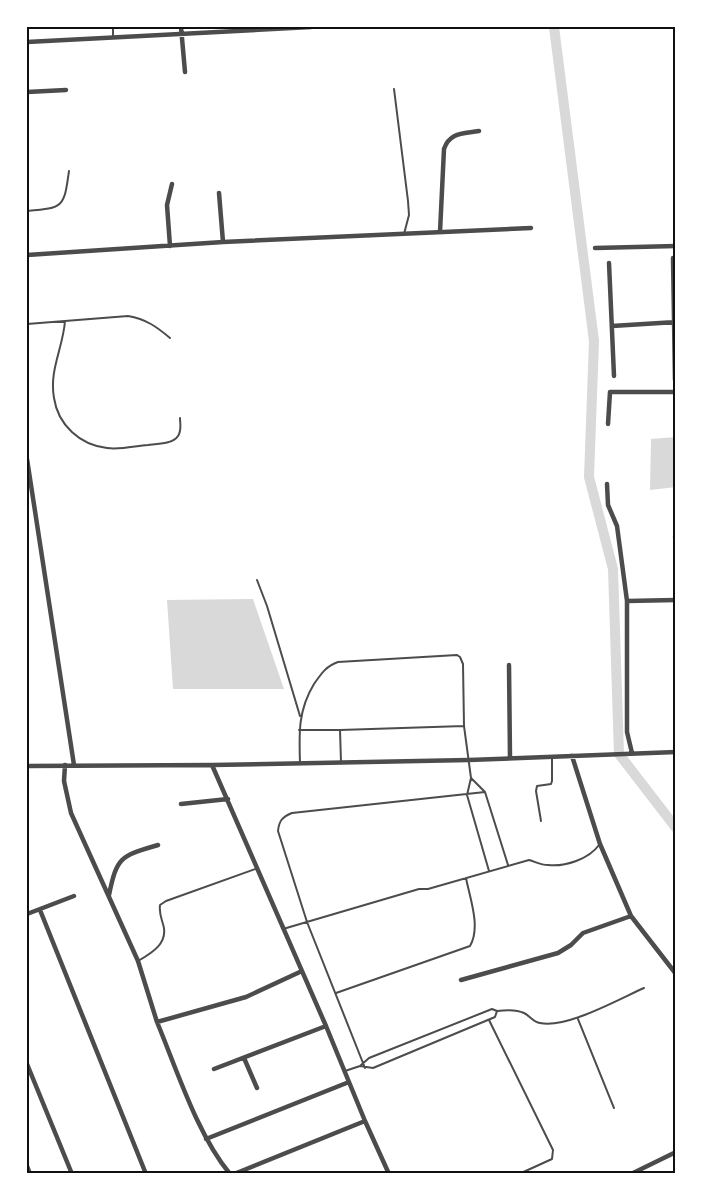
<svg xmlns="http://www.w3.org/2000/svg" width="703" height="1201" viewBox="0 0 703 1201" font-family="'DejaVu Sans',sans-serif">
  <style>
    .water { fill: #d9d9d9 }
    .lines { fill: none; stroke-linecap: round; stroke-linejoin: round }
    .canal { stroke: #d9d9d9; stroke-width: 10 }
    .service { stroke: #4c4c4c; stroke-width: 2 }
    .minor { stroke: #4c4c4c; stroke-width: 4.5 }
    .neatline { fill: none; stroke: #111; stroke-width: 2 }
  </style>
  <rect width="100%" height="100%" fill="#fff"/>
  <path class="water" d="M676,437V487L650,490L651,439Z
    M253,599L284,689H173L167,600Z"/>
  <g class="lines">
    <path class="canal" d="M554,27L594,341L589,477L613,569L619,754L676,828"/>
    <path class="service" d="M113,27V38
      M394,89L408,201L409,215L404,234
      M27,211C64,208 64,207 69,171
      M65,321C63,348 49,370 54,398C58,425 80,445 107,448C120,450 135,446 148,445C157,444 173,444 178,436C182,430 180,424 180,418
      M27,324L128,316C146,319 157,327 170,338
      M257,580L267,606L300,716
      M299,730H340
      M341,762L340,730L464,726
      M300,763C299,734 298,710 314,684C321,674 326,666 338,662L457,655L460,657L463,664L464,726L471,778L467,795L489,871
      M471,778L485,792L508,865
      M541,821L536,791L537,786L551,784L552,781V757
      M283,929L419,889H428L529,860C536,862 541,865 548,865C565,867 589,859 599,845
      M138,961C152,953 169,943 163,924C161,917 159,913 160,905L166,901L258,868
      M336,993L470,946C481,927 470,899 466,878
      M497,1011C505,1010 516,1009 524,1013C530,1016 533,1022 540,1023C566,1029 619,999 644,988
      M578,1019L614,1108
      M489,1020L553,1150L552,1159L519,1174
      M365,1068L307,922L278,831C279,821 282,817 292,813L485,792
      M345,1071L360,1066L369,1058L492,1009L497,1011L495,1017L373,1068L360,1066"/>
    <path class="minor" d="M181,27L185,72
      M27,42L311,27
      M27,92L66,90
      M219,193L223,242
      M440,232L444,149C450,132 463,134 479,131
      M170,246L167,205L172,184
      M595,248L676,246
      M27,255L223,242L531,228
      M673,258L675,380
      M609,263L614,376
      M612,326L676,322
      M608,424L610,392H676
      M27,459L74,765
      M607,484L608,505L617,526L627,601V732L632,753
      M675,537H676
      M627,601L676,600
      M509,665L510,758
      M572,756L600,844L631,916L676,974
      M65,765L64,781L71,813L138,961L157,1022L246,997L302,971
      M212,765L326,1026L365,1121L389,1174
      M27,766L212,765L469,760L676,752
      M181,804L228,799
      M109,895C117,856 121,856 158,845
      M40,910L146,1174
      M27,914L74,896
      M461,980L558,953L571,945L583,933L631,916
      M157,1022C177,1070 197,1134 230,1174
      M244,1058L257,1088
      M27,1064L72,1174
      M214,1069L326,1026
      M206,1139L349,1082
      M27,1166L30,1174
      M234,1174L365,1121
      M631,1174L676,1152"/>
  </g>
  <rect width="703" height="1201" fill="none" stroke="#ffffff" stroke-width="57"/>
  <rect x="28" y="28" width="646" height="1144" class="neatline"/>
</svg>
